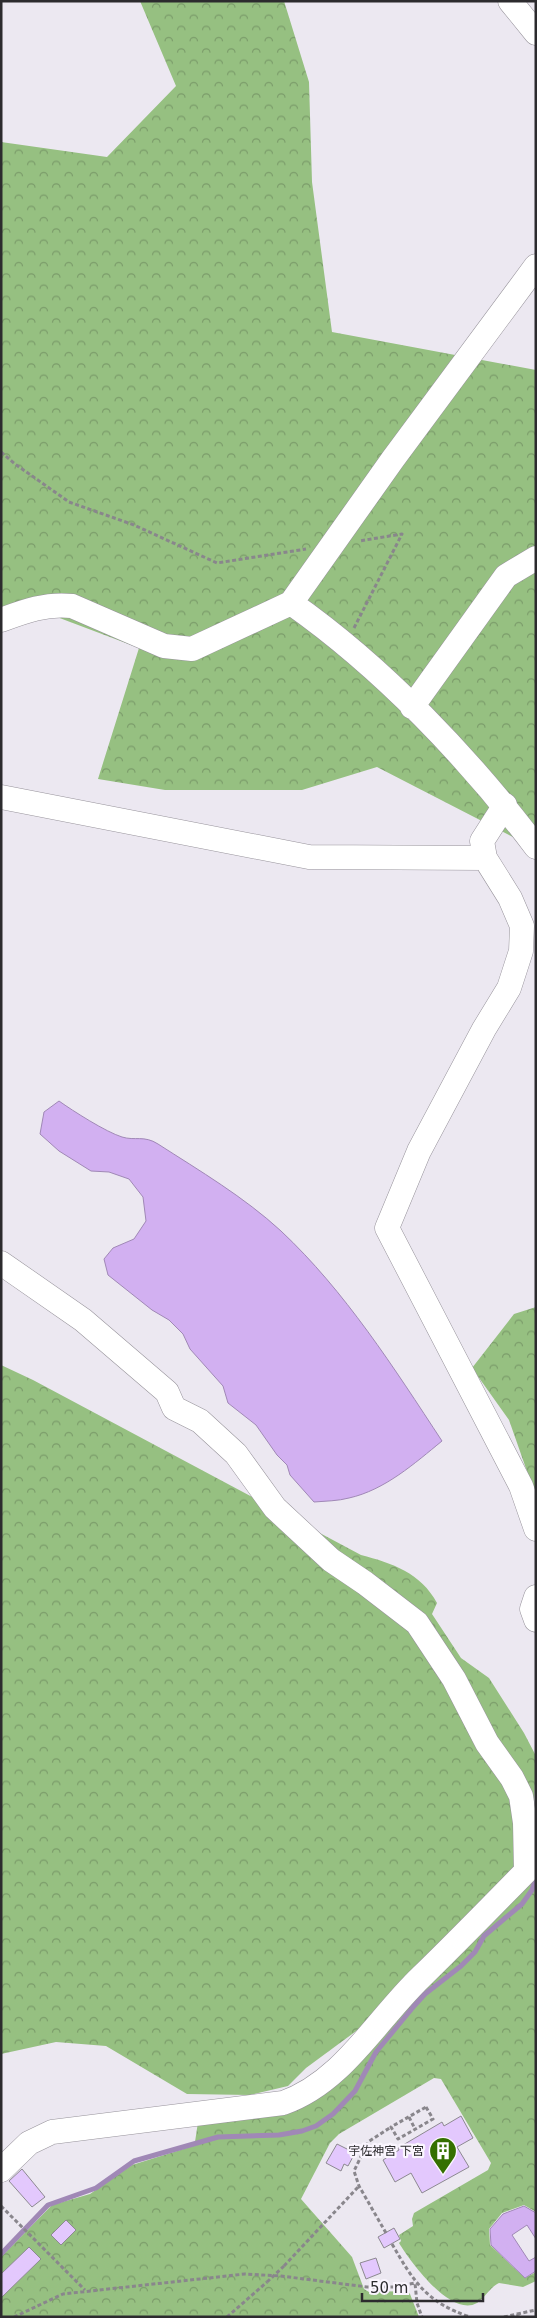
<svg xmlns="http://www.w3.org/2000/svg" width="537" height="2318" viewBox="0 0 537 2318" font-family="'DejaVu Sans','Noto Sans JP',sans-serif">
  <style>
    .forest { fill: url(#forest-crowns) }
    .water { fill: #d2b0f1; stroke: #a088b6 }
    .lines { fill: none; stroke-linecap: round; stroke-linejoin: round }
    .stream { stroke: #a088b6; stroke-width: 5 }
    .building { fill: #e3c8fd; stroke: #8d8991 }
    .minor-casing { stroke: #97939b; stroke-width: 25 }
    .path { stroke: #89868c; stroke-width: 3; stroke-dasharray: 4 2.5; stroke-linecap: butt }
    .minor { stroke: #fff; stroke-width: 24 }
    .path-bridge { stroke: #89868c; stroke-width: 3; stroke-dasharray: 4 2.5; stroke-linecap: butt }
    .labels { text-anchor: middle; stroke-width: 4.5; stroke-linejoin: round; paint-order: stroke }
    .poi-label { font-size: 12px; fill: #2c2b2e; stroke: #faf5fe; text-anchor: end }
  </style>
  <defs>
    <pattern id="forest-crowns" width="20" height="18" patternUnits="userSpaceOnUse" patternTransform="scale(1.25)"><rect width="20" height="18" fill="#96c081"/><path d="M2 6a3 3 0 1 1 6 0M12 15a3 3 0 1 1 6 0" fill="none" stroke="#7b9c6a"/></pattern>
  </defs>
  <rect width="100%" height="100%" fill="#ece8f1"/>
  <path class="forest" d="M140,1H284L309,82L312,182L332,332L536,370V849L377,767L302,790H165L98,779L139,648L49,614L1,625V142L107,157L176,86Z
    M536,1307V1497L509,1420L472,1368L514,1314Z
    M1,1365L33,1380L361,1555C392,1563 421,1573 437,1603L432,1614L461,1658L489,1678L524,1733L536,1756L532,1854L363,2026L306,2068L288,2086L250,2095L187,2094L106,2046L56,2042L1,2054Z
    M536,1871V2212L524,2205L502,2213L489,2229L490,2245L525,2278L536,2272V2281L523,2287L499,2283C490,2287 485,2298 477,2303C451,2318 410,2261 399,2243L401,2241L399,2235L413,2226L412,2219L414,2213L488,2170L491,2163L441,2079L434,2078L339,2134L330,2143L301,2199L352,2257L364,2289L369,2292L407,2291L410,2294L419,2317H1V2257L52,2205L90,2194L132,2165L190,2147L195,2142L198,2122L286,2109Z"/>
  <path class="water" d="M59,1101C73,1111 106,1132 122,1137C135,1141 144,1135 158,1144C200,1171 244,1197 281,1231C345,1291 394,1368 442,1441C415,1463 385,1490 349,1498C338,1501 326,1501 314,1502L290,1475L287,1465L277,1455L256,1425L228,1403L223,1386L190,1349L183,1334L169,1320L152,1310L108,1275L104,1259L113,1248L134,1239L146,1221L143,1197L129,1179L109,1172L91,1171L59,1151L40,1134L44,1112Z
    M524,2206L536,2213V2239L527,2225L512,2235L529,2261L536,2257V2271L525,2278L491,2245L490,2229L503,2214Z"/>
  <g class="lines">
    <path class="stream" d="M1,2254L48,2205L96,2188L134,2161L218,2137L279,2135L302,2131L316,2126L333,2114L355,2091L376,2052L414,2006L425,1994L461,1966L475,1952L484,1936L522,1904L532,1890L536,1878"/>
  </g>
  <path class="building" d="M461,2116L473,2138L457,2147L469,2167L422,2193L411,2173L395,2182L383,2160L399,2150L398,2148L442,2122L444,2126Z
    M337,2144L355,2153L348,2166L344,2164L341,2171L326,2163Z
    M22,2169L45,2197L32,2207L9,2181Z
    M66,2220L76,2230L61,2245L51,2235Z
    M394,2228L400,2239L384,2248L378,2237Z
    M29,2247L41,2259L1,2298V2274Z
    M376,2258L381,2273L366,2279L360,2263Z"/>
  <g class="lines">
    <defs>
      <path id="minor" d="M510,1L536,33
        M291,603L393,459L536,266
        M1,620C25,611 47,603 72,606L164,646L192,649L291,603C382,667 469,758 536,847
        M412,707L506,576L536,558
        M1,797L309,857L485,858
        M505,805L482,841L485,858L510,898L522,926L521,951L509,988L484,1029L419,1151L387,1228L521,1486L536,1529
        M1,1263L83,1320L167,1392L174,1408L200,1421L236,1454L275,1508L331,1560L365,1583L417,1623L454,1679L487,1743L512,1778L521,1796L525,1823L526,1871
        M536,1597L532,1609L536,1620
        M1,2170L29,2143L52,2132L283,2103C343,2082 376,2020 421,1977C460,1939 498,1900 536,1861"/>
    </defs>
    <use href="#minor" class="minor-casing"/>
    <path class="path" d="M1,452L15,464L69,502L134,525L217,563L306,549
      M354,628L402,534L359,541
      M426,2107L433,2119L398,2139L391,2127Z
      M409,2117L415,2129
      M1,2206L85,2290
      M386,2233L359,2186L354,2171L368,2142L391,2127
      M392,2244C414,2282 426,2302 470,2317
      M284,2266L359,2186
      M517,2314L536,2310
      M14,2317L63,2294L245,2274L281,2276L367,2287H393L415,2283L417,2303L422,2317
      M227,2317L267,2282
      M504,2317L517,2314L519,2317"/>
    <use href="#minor" class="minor"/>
    <path class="path-bridge" d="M267,2282L284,2266"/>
  </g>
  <defs>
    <symbol id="building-pin" viewBox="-11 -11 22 30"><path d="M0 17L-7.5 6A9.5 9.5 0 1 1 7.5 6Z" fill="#357000" stroke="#faf5fe"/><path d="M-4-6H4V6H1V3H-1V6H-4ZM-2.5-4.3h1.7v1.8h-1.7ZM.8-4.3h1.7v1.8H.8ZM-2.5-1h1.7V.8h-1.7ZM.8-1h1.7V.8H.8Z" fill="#fff"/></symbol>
  </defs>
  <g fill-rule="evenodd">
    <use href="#building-pin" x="427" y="2135" width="32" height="43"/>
  </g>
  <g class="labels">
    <g class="poi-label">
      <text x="424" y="2155">宇佐神宮 下宮</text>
    </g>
  </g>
  <rect width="537" height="2318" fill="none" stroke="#2c2b2e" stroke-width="5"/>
  <path d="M362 2293v8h121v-8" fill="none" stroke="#2c2b2e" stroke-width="2.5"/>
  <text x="370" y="2293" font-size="15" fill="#2c2b2e" stroke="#faf5fe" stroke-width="4" paint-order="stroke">50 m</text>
</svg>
